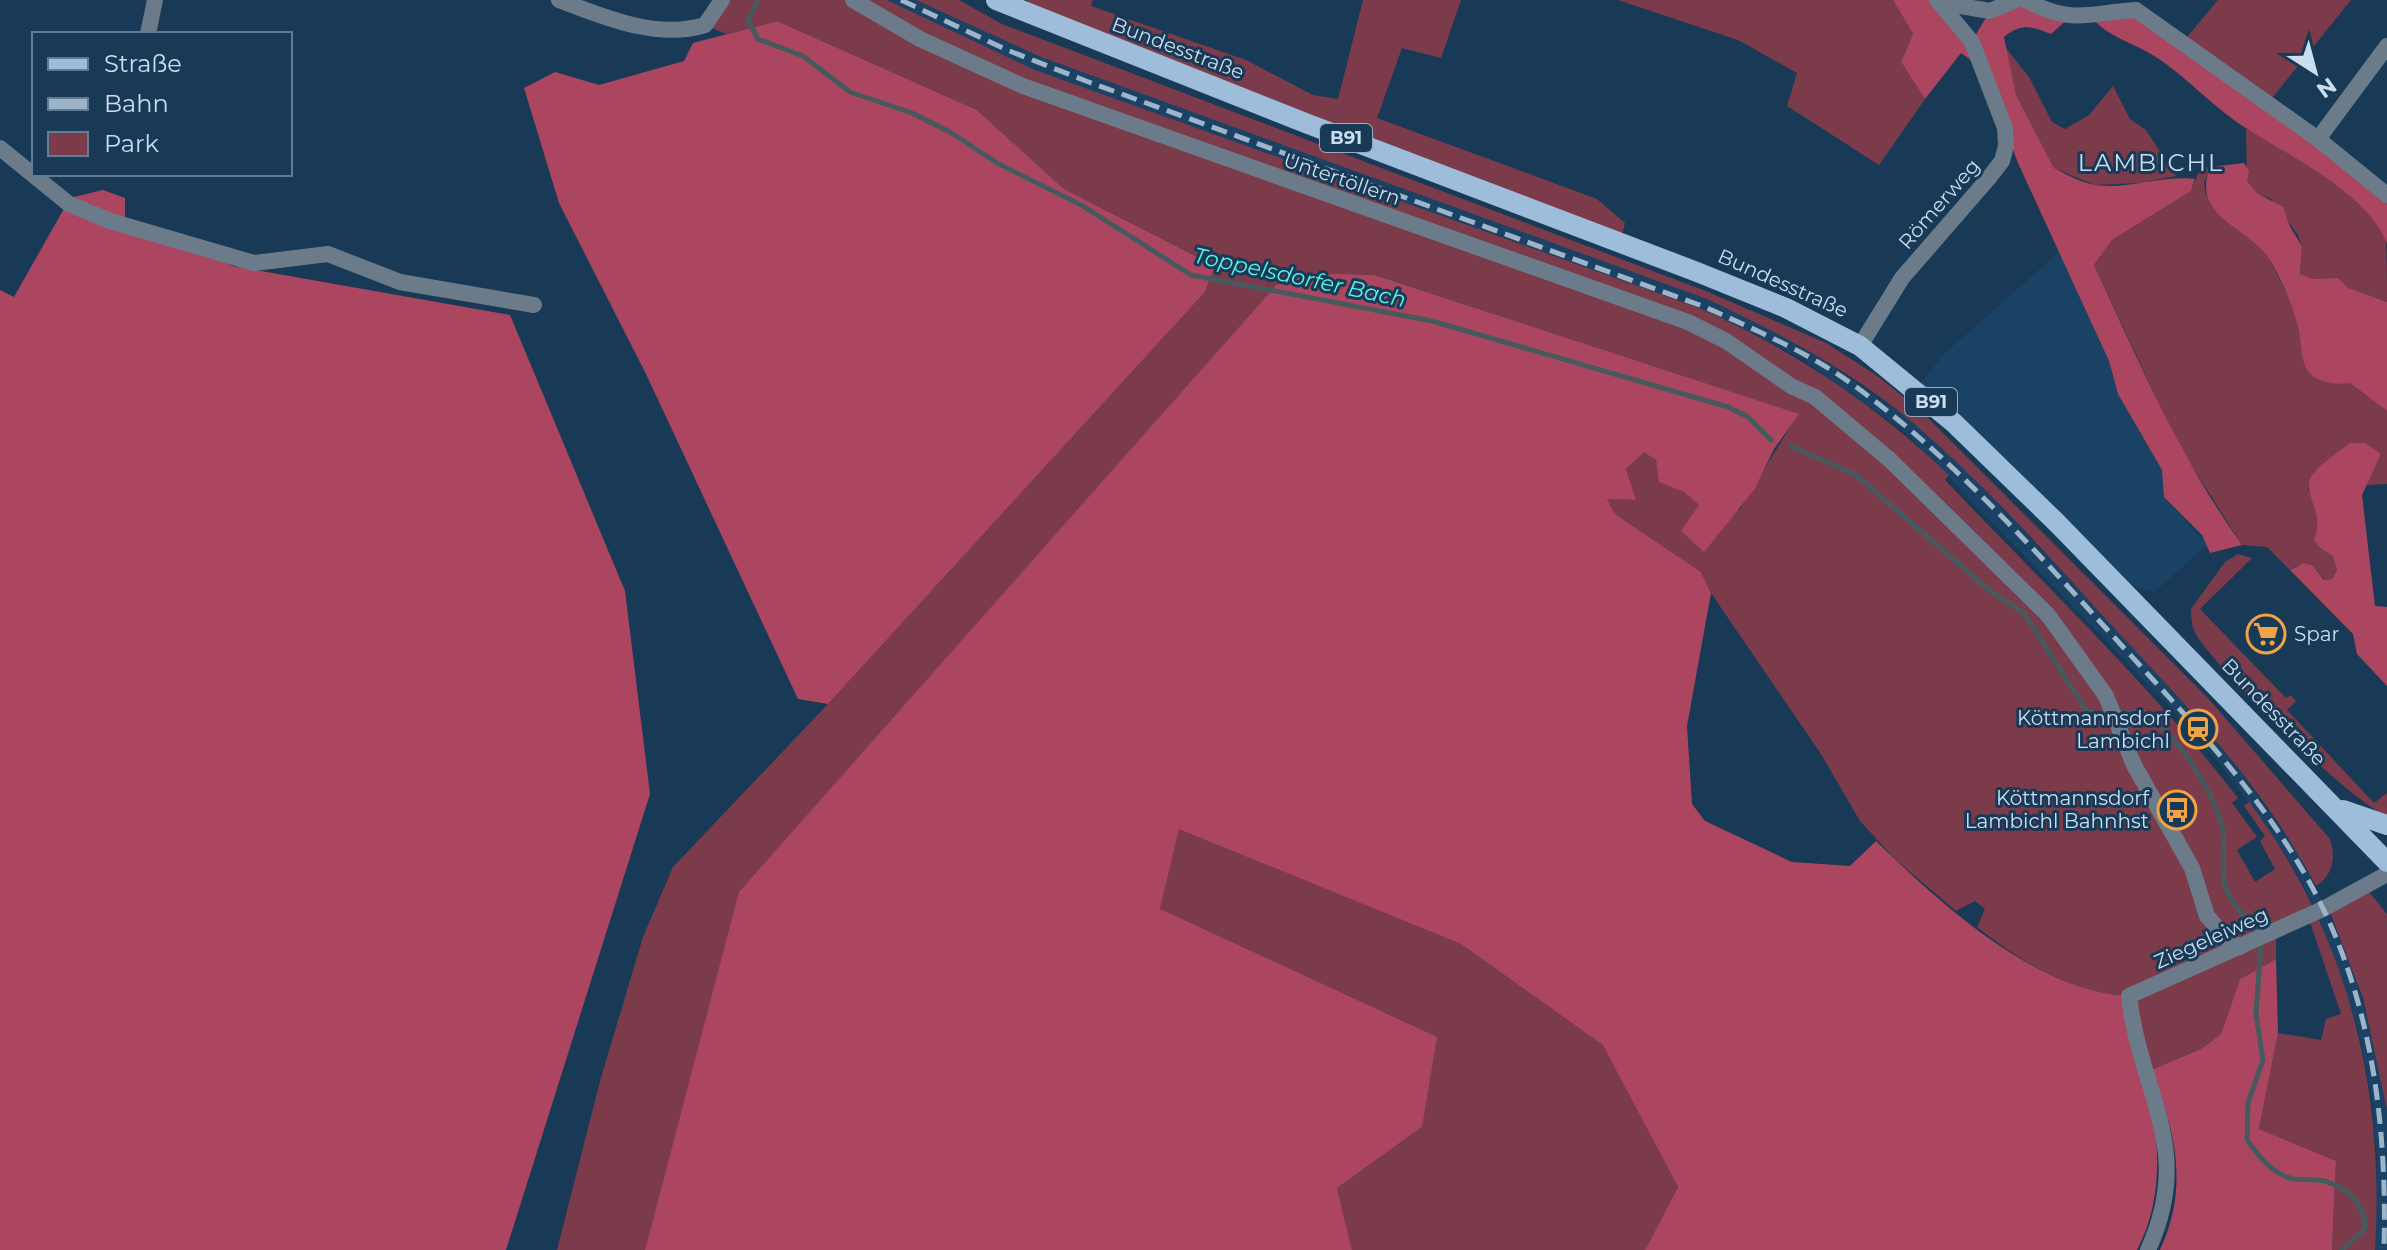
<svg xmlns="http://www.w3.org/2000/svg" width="2387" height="1250" viewBox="0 0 2387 1250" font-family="Montserrat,sans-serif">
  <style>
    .built { fill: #1a4264 }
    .green { fill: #7c3b4a }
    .forest { fill: #ac4660 }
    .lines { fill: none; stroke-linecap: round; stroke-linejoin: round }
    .stream { stroke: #465a5e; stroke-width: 5 }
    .minor { stroke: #6c7b89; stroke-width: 16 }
    .primary { stroke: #9ebddb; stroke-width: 20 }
    .rail { stroke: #9eb5c9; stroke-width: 5; stroke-dasharray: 16 8; stroke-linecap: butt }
    .labels { text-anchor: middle; stroke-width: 6; stroke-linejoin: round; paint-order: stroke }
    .shield { fill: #183a56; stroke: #95adc2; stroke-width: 2 }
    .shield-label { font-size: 18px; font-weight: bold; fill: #cbdef0 }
    .street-label { font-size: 20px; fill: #cbdef0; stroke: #183a56 }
    .poi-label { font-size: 20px; fill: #cbdef0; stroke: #183a56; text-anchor: end }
    .water-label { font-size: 22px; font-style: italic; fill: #56f4e6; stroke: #183a56 }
    .quarter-label { font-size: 24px; letter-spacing: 2px; fill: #cbdef0; stroke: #183a56 }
  </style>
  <rect width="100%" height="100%" fill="#183a56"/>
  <path class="built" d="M887,0H916L1041,57L1707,299L1772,329L1834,367L1911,421L1968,472L2143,658L2230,756L2299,854L2350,960L2375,1046L2387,1110V1250H2375L2377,1159L2372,1098L2356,1021L2317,911L2289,860L2225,770L2164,701L1904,431L1799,357L1702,309L1035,70Z
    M2059,252L2109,361L2118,394L2162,470L2164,497L2207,544L2155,592L2115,581L1916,389L1943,355Z"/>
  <path class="green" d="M722,0H887L1035,70L1702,309C1796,352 1875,404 1949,475L1945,480C2044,584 2150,685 2238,798L2232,803L2257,837L2237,850L2255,882L2275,869L2260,841L2265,836L2244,806L2249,802C2348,934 2385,1087 2375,1250H2332L2336,1161L2259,1129L2278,1033L2321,1040L2326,1019L2341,1014L2308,916L2276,930V959L2240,979L2221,1034L2201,1049L2151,1070L2129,996C2071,993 2021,962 1977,927L1985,909L1975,901L1956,911L1895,859L1860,821L1821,754L1711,593L1701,572L1615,514L1607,499L1635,500L1626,469L1644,451L1656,460L1660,482L1685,492L1699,505L1740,509L1798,414L1376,275L1313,273L1277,284L740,892L645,1250H557L600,1081L643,937L673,867L828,704L1205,292L1215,266L1064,189L977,110L777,21L726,34L705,25Z
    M916,0H959L1002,24L1708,292L1826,343L1876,375L1920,410L2207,697L2330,839C2336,857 2333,875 2316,886C2265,789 2191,710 2116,630C2051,559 1987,486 1913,423C1852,371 1779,333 1707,299L1041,57Z
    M1027,0H1093L1091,6L1246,60L1313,95L1338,99L1363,0H1461L1441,58L1402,48L1377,118L1597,199L1625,223L1620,243L1022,11Z
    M1618,0H1893L1913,34L1901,62L1925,99L1879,165L1787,106L1797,73L1738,40Z
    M2218,0H2351L2268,103L2182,43Z
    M2005,47L2029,77L2052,122L2065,129L2089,115L2113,86L2130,119L2146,130L2176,176L2140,183L2094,185L2054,168L2016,95Z
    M2246,129C2283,148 2373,199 2386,240C2387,258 2387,283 2387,302L2349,288L2338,278L2313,280L2300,274L2302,246L2298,235L2271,199L2257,193L2247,181Z
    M2210,167L2204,183L2206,194L2265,251L2292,303L2299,331L2350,383L2387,411V484L2366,485L2381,454C2350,457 2318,454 2308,489L2316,504L2320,548L2333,555L2337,570L2332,579L2325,580L2313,566H2296L2290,570L2267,547L2242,545L2178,444L2094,265L2112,240L2191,191L2200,169Z
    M2238,554L2252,558L2200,609L2286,698L2291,695L2296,701L2287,710L2374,803L2387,793V816C2347,799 2225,677 2199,639C2192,630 2191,620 2191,609L2225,562Z
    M1179,828L1461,944L1604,1045L1678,1187L1645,1250H1352L1337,1188L1422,1127L1160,909Z
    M2365,887L2387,914V1110L2363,998L2328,907Z"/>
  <path class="forest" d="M1893,0H1937L1972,41L1990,11L2012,1L2070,17L2051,34C2031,26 2021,23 2004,37L2016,95L2054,168C2066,174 2081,183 2095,185C2128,190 2161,175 2195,179L2191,191L2112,240L2094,265C2139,362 2180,458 2242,545L2210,553L2202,535L2164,497L2162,470L2118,394L2109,361L2018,163L1983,69L1961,53L1925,99L1901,62L1913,34Z
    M2136,10L2387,195V243C2367,193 2292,157 2247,129C2215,109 2188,78 2156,57C2135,43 2104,36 2090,15Z
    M777,21L977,110L1064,189L1215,266L1205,292L828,704L798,699L646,374L559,203L524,88L555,72L599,85L684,61L693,43Z
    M2244,163L2249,171L2247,181L2257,193L2283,207L2290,227L2302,246L2300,274L2313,279L2338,278L2349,288L2387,302V411L2350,383C2336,385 2314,383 2306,368C2301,358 2301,342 2299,331C2293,306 2284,284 2271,262C2252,227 2190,219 2210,167Z
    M103,190L125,198V220L233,266L510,315L625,591L650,794L506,1250H0V290L14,297L70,198Z
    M1313,273L1375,275L1799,414L1774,449L1754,490L1704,552L1681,531L1699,505L1684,492L1659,482L1656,460L1644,452L1626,469L1636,500L1607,499L1615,514L1701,572L1711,593L1687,726L1692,804L1705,821L1792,862L1850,866L1876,841C1940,903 2036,992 2129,996C2145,1079 2179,1170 2137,1250H1645L1678,1187L1603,1045L1461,944L1179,829L1160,909L1437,1037L1422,1127L1337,1188L1352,1250H645L739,892L1277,284Z
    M2350,443H2365L2381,454L2362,495L2375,606L2387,607V686L2357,654L2353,634L2290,570L2304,563L2313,566L2324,580L2332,579L2337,570L2333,556L2320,548L2314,539C2326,514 2302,494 2311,477C2319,464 2338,453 2350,443Z
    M2276,959L2278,1033L2259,1129L2336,1161L2332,1250H2160C2189,1187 2176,1132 2151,1070L2201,1049L2221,1034L2240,979Z"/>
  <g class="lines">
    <path class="stream" d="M758,0L748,20L758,39L803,56L850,92L912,113L950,132L997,163L1083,206L1191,275L1432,321L1728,407L1748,417L1771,440
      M1791,446L1856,475L1989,590L2024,613L2086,710C2105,719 2127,707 2145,716C2176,731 2218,798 2223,831C2225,849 2221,869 2225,886C2230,903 2247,918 2258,931
      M2261,944L2256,1014L2263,1060L2248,1103L2247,1140C2259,1156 2268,1169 2287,1177C2298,1182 2312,1178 2324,1181C2346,1186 2367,1206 2365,1229L2342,1250"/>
    <path class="minor" d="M559,0C604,17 657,40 705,25L722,0
      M853,0L920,39L1023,86L1688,322L1726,341L1791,386L1815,397L1890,460L2048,615L2106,696L2134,765L2192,868L2207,916L2229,941L2240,947
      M2026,0C2071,25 2088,13 2136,10L2318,139L2387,195
      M1943,3L1990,11L2016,0
      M148,34L155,0
      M2318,139L2387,46
      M0,148L69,204L110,221L254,263L328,254L400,282L534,305
      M1860,346L1902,278L1988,179L2002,161L2006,146L2005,128L1972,42L1937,0
      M2148,1250C2195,1147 2140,1095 2129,996L2323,909L2387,874"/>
    <path class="primary" d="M996,0L1308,124L1697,272L1786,308L1860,346L1954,423L2056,522L2387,862
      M2343,810L2387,825"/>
    <path class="rail" d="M901,0L1007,50L1086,81L1705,307C1755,330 1808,352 1852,384C1950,455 2032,547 2113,636C2193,724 2278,810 2328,919C2375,1023 2387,1137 2384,1250"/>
  </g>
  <defs>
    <symbol id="supermarket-ring" viewBox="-11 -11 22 22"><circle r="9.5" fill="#183a56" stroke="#f4a344" stroke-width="1.5"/><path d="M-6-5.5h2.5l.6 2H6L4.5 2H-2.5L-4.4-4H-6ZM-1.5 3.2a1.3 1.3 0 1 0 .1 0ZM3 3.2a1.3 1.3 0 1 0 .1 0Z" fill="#f4a344"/></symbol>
    <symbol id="station-ring" viewBox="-11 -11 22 22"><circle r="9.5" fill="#183a56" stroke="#f4a344" stroke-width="1.5"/><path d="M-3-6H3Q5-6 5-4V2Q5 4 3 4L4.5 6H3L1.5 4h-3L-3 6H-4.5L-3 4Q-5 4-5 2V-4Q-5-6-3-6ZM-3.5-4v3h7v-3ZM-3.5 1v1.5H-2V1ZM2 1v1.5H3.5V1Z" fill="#f4a344"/></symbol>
    <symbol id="bus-ring" viewBox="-11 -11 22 22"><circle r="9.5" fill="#183a56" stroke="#f4a344" stroke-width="1.5"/><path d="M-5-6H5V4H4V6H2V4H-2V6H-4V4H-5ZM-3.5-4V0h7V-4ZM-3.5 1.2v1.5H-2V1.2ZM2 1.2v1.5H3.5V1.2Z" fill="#f4a344"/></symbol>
  </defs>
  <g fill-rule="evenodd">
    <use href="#supermarket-ring" x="2244" y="612" width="44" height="44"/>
    <use href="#station-ring" x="2176" y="707" width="44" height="44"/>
    <use href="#bus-ring" x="2155" y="788" width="44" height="44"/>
  </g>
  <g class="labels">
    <g class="shield">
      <rect x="1320" y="124" width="52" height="28" rx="6"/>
      <rect x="1905" y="388" width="52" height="28" rx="6"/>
    </g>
    <g class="shield-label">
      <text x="1346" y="144">B91</text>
      <text x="1931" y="408">B91</text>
    </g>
    <g class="street-label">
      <text transform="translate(1178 48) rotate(21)" y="7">Bundesstraße</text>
      <text transform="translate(1342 179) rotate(19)" y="7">Untertöllern</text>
      <text transform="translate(1939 204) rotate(-49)" y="7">Römerweg</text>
      <text transform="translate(1783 283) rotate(24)" y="7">Bundesstraße</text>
      <text transform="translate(2274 712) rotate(46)" y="7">Bundesstraße</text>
      <text transform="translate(2211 938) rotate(-24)" y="7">Ziegeleiweg</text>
    </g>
    <g class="poi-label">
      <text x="2294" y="641" text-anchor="start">Spar</text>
      <text x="2170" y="725">Köttmannsdorf<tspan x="2170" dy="23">Lambichl</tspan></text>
      <text x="2149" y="805">Köttmannsdorf<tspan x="2149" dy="23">Lambichl Bahnhst</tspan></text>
    </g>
    <g class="water-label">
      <text transform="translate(1300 277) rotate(12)" y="8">Toppelsdorfer Bach</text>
    </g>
    <g class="quarter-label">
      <text x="2151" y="171">LAMBICHL</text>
    </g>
  </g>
  <rect x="32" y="32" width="260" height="144" fill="#183a56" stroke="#607c94" stroke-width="2"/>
  <rect x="48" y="58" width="40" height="12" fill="#9ebddb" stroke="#607c94" stroke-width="2"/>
  <text x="104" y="72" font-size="24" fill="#cbdef0">Straße</text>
  <rect x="48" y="98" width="40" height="12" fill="#9eb5c9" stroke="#607c94" stroke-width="2"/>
  <text x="104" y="112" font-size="24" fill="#cbdef0">Bahn</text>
  <rect x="48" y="132" width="40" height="24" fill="#7c3b4a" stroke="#607c94" stroke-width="2"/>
  <text x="104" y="152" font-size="24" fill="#cbdef0">Park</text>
  <g transform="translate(2315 72) rotate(144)" stroke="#183a56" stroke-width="6" paint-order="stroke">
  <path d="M0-6L14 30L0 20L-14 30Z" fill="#cbdef0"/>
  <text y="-12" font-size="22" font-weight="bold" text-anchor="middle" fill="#cbdef0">N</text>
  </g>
</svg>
